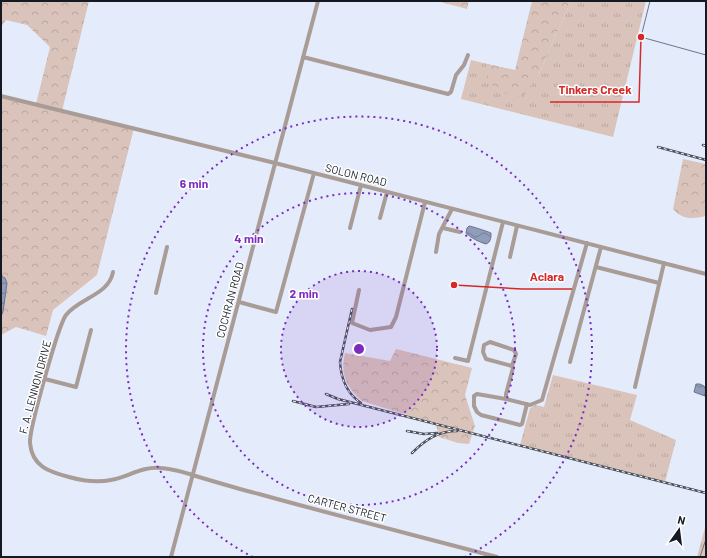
<svg xmlns="http://www.w3.org/2000/svg" width="707" height="558" viewBox="0 0 707 558" font-family="Barlow,sans-serif">
  <style>
    .grass { fill: url(#grass-tufts) }
    .forest { fill: url(#forest-crowns) }
    .water { fill: url(#water-waves); stroke: #6a758c }
    .lines { fill: none; stroke-linecap: round; stroke-linejoin: round }
    .stream { stroke: #6a758c; stroke-width: 1 }
    .minor { stroke: #a99c97; stroke-width: 4 }
    .rail-casing { stroke: #4b515c; stroke-width: 2.5 }
    .rail { stroke: #fff; stroke-width: 1; stroke-dasharray: 3; stroke-linecap: butt }
    .ring { fill: none; stroke: #7b2cbf; stroke-width: 2; stroke-dasharray: 2 4 }
    .labels { text-anchor: middle; stroke-width: 3; stroke-linejoin: round; paint-order: stroke }
    .street-label { font-size: 11px; fill: #141922; stroke: #fff }
    .centre { fill: #7b2cbf; stroke: #fff; stroke-width: 2 }
    .ring-label { font-size: 12px; text-anchor: middle; font-weight: bold; fill: #7b2cbf; stroke: #fff; stroke-width: 3; stroke-linejoin: round; paint-order: stroke }
    .leader { fill: none; stroke: #d62828; stroke-width: 1.5 }
    .callout-dot { fill: #d62828; stroke: #fff; stroke-width: 1.5 }
    .callout-label { font-size: 12px; text-anchor: middle; font-weight: bold; fill: #d62828; stroke: #fff; stroke-width: 3; stroke-linejoin: round; paint-order: stroke }
  </style>
  <defs>
    <pattern id="grass-tufts" width="24" height="20" patternUnits="userSpaceOnUse"><rect width="24" height="20" fill="#dac3ba"/><path d="M3 7l-1-3M5 7V3M7 7l1-3M15 17l-1-3M17 17v-4M19 17l1-3" fill="none" stroke="#baa7a0"/></pattern>
    <pattern id="forest-crowns" width="20" height="18" patternUnits="userSpaceOnUse"><rect width="20" height="18" fill="#dac3ba"/><path d="M2 6a3 3 0 1 1 6 0M12 15a3 3 0 1 1 6 0" fill="none" stroke="#baa7a0"/></pattern>
    <pattern id="water-waves" width="16" height="10" patternUnits="userSpaceOnUse"><rect width="16" height="10" fill="#8f9dba"/><path d="M0 5q4-4 8 0t8 0" fill="none" stroke="#747f97"/></pattern>
  </defs>
  <rect width="100%" height="100%" fill="#e4ecfc"/>
  <path class="grass" d="M571,1H646L613,137L461,99L471,60L538,76Z
    M553,375L637,395L630,420L676,440L665,482L520,445L530,408L536,405L544,407Z
    M706,524V557H697Z"/>
  <path class="forest" d="M1,1H89L62,111L134,128L97,275L53,310L46,336L16,327L1,335V316L3,312L5,278L1,276V96L36,104L50,47L27,25L6,20L1,27Z
    M437,1H469L467,9Z
    M532,1H571L538,76H536L527,92L521,97L504,93L487,82V64L515,70Z
    M683,159L706,164V216C693,219 682,220 673,209Z
    M396,349L472,368L465,395L475,426L469,444L458,443L439,437L436,424L362,401C346,387 340,374 345,353L390,361Z"/>
  <path class="water" d="M469,226C471,226 489,232 491,233C491,238 491,242 486,244C479,242 471,238 466,233L467,228Z
    M1,276L5,278L7,283L3,312L1,316Z
    M696,384H700L704,386L706,390L705,396L694,392Z"/>
  <g class="lines">
    <path class="stream" d="M650,1L641,37L706,55
      M700,557L706,539"/>
    <path class="minor" d="M303,57L448,94L451,92L456,75L464,65L468,55
      M1,96L275,163L706,274
      M380,218L387,192
      M350,228L361,185
      M443,228L460,232
      M436,252L439,234L452,209
      M510,257L517,226
      M596,267L659,283
      M113,272C109,295 79,298 66,315C58,326 29,430 30,443C32,467 50,472 69,477C83,481 96,483 111,480C128,477 142,466 161,468C174,469 187,473 199,477C219,483 239,489 259,494C338,516 418,536 497,557
      M359,290L352,323L370,330L391,327L396,317L425,202
      M156,293L167,247
      M239,302L276,312L314,173
      M455,358L468,361L503,222
      M570,362L601,247
      M512,366L516,354L514,350L490,342L484,345L483,352L486,359L512,366L513,368L506,394V399L530,405L542,400L587,243
      M45,379L76,387L91,330
      M635,387L664,263
      M506,399L477,394L474,396V406L477,412L481,415L520,425L522,424L527,404
      M171,557L318,1"/>
    <defs>
      <path id="rail" d="M703,145L706,146
        M658,147L706,160
        M352,309L340,362C341,379 346,393 361,403
        M326,394L338,399L706,493
        M293,401L316,407L349,404
        M407,431L424,434L437,433
        M412,453C425,440 438,431 457,431"/>
    </defs>
    <use href="#rail" class="rail-casing"/>
    <use href="#rail" class="rail"/>
  </g>
  <circle cx="359" cy="349" r="78" fill="#7b2cbf" fill-opacity=".12"/>
  <g class="ring">
    <circle cx="359" cy="349" r="78"/>
    <circle cx="359" cy="349" r="156"/>
    <path d="M253 557A233 233 0 1 1 465 557"/>
  </g>
  <g class="labels">
    <g class="street-label">
      <text transform="translate(356 175) rotate(14)" y="4">SOLON ROAD</text>
      <text transform="translate(230 300) rotate(-75)" y="4">COCHRAN ROAD</text>
      <text transform="translate(35 387) rotate(-75)" y="4">F. A. LENNON DRIVE</text>
      <text transform="translate(347 508) rotate(15)" y="4">CARTER STREET</text>
    </g>
  </g>
  <circle cx="359" cy="349" r="6" class="centre"/>
  <g class="ring-label">
    <text x="194" y="188">6 min</text>
    <text x="249" y="243">4 min</text>
    <text x="304" y="298">2 min</text>
  </g>
  <path class="leader" d="M641 37L639 102H550M454 285L522 289H572"/>
  <g class="callout-dot">
    <circle cx="641" cy="37" r="4"/>
    <circle cx="454" cy="285" r="4"/>
  </g>
  <g class="callout-label">
    <text x="595" y="94">Tinkers Creek</text>
    <text x="547" y="281">Aclara</text>
  </g>
  <rect width="707" height="558" fill="none" stroke="#141922" stroke-width="4"/>
  <g transform="translate(679 530) rotate(14)" stroke="#ffffff" stroke-width="3" paint-order="stroke">
  <path d="M0-3L7 15L0 10L-7 15Z" fill="#141922"/>
  <text y="-6" font-size="11" font-weight="bold" text-anchor="middle" fill="#141922">N</text>
  </g>
</svg>
